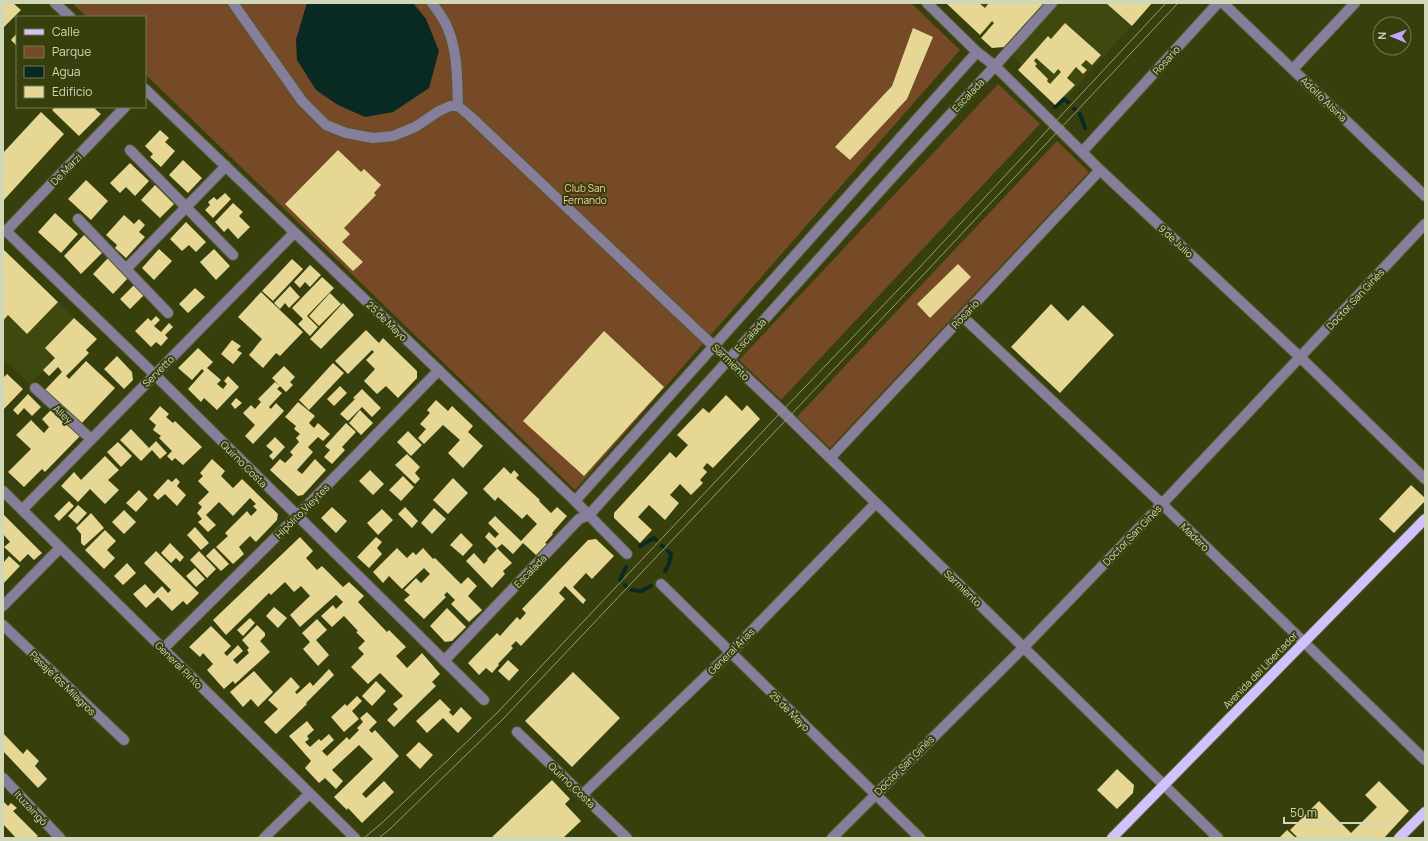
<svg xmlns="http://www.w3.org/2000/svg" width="1428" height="841" viewBox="0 0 1428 841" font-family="Manrope,sans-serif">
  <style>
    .built { fill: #3f480f }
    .green { fill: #764a26 }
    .water { fill: #092923 }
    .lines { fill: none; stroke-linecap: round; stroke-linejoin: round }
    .stream { stroke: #092923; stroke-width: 4 }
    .building { fill: #e6d894; fill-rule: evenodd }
    .minor-casing { stroke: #535b2c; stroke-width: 12 }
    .major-casing { stroke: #535b2c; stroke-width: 12 }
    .minor { stroke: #867e9b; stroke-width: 10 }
    .major { stroke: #d2c1fc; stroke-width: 10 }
    .tram { stroke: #959d77; stroke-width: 1 }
    .labels { text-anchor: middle; stroke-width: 4; stroke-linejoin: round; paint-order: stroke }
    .street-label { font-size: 10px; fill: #d0d8b8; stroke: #373f0d }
    .park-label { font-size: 10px; fill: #ffcca6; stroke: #373f0d }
  </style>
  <rect width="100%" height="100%" fill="#373f0d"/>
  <path class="built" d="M957,3H1152L1062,103Z
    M58,302L84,327L30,384L3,359V321L8,315L27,334Z"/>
  <path class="green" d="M72,3H307L296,40L426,19L413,3H911L960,50L575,490L145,74V17H87Z
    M998,84L1040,124L781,400L739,360Z
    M1057,141L1089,172L830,448L797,417Z"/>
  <path class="water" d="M307,3H413L426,19L439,51L429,88L393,112L365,117L338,105L316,90L297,60L296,40Z"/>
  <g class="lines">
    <path class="stream" d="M1055,107L1064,99L1068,102
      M1074,109H1075
      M1080,114L1085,128
      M640,546L654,538L656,540
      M662,546L664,547
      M665,571L669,564L671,554L668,551
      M620,580L626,567
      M625,585L626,586
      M632,590L641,591L651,586"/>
  </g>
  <path class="building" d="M3,3H13L21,10L3,28Z
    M946,3H979L985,8L989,3H1044L1004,47L992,48L981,38L994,23L992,21L980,35Z
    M1106,3H1152L1132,26Z
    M1065,23L1101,55L1092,65L1086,60L1081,65L1087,70L1083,74L1076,67L1067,78L1075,85L1055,105L1018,70L1048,36L1051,39ZM1036,58L1054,74L1058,69L1061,72L1050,84L1047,81L1048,79L1035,66L1037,64L1034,61Z
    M913,28L933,37L907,99L850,160L835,147L892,86Z
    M17,33V46L11,40Z
    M55,107H97L95,109L101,114L79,136L52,110Z
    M41,112L64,134L3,201V153Z
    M160,130L169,138L165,142L175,151L161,167L150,157L153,154L145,146Z
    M338,150L361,172L364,169L381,185L374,193L376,195L344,228L350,234L342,242L363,262L353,271L285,204Z
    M183,160L202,178L188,193L169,175Z
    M130,163L149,181L135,196L126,187L120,193L110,183Z
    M86,180L108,201L91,220L68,199Z
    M155,185L174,204L160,218L141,200Z
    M225,193L231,199L213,218L205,210L210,205L208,202L214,197L217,200Z
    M233,203L243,212L239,216L250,227L238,239L228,228L224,232L215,222Z
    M55,213L78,234L61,253L38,232Z
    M124,215L134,224L139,219L145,225L139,232L145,237L126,258L115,248L117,245L106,235Z
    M186,222L206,242L196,252L189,245L182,251L170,239Z
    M84,235L102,253L81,274L64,256Z
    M3,249L58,302L27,334L8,315L3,321Z
    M159,249L172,261L154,280L142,268Z
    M214,249L230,266L216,280L200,262Z
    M108,258L128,278L113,294L93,274Z
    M292,259L303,269L273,301L262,291Z
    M958,264L971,277L930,318L917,304Z
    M310,265L321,275L310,287L305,282L300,288L294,282Z
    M322,277L334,288L307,316L318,327L310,336L298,324L303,319L292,308Z
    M134,285L144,295L130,309L120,299Z
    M290,286L300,297L289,308L285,303L280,309L274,303Z
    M195,288L205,297L188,313L179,304Z
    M261,292L303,332L280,356L276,353L263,368L249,355L262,339L238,317Z
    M330,293L341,304L319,326L309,316Z
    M343,303L354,315L321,349L310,339Z
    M1051,304L1068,321L1083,305L1114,335L1060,393L1011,347Z
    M156,316L160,320L154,326L161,332L169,323L173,327L165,335L168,338L161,346L156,342L151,347L135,331L148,318L151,321Z
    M74,318L97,339L86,350L89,353L66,376L69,379L86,361L115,388L80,425L44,391L62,372L58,367L49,376L43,370L55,358L45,348Z
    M366,330L379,343L383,338L417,371V378L398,398L386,386L377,394L364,381L375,369L366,360L374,352L372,350L348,374L335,361Z
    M604,331L664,387L584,476L523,421Z
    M232,340L241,346L237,350L242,353L233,364L221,354Z
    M198,348L213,362L207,368L221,380L217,384L223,389L227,384L224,381L228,376L239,387L217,410L204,398L201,402L188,389L204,371L202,369L192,380L178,368Z
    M117,356L132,372L133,380L124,389L104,369Z
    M333,363L344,373L309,410L299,400Z
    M284,366L295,377L290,382L293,385L286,392L272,378Z
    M7,374L23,389L3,410V378Z
    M275,382L280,386L277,389L282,393L269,407L271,409L276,403L284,411L253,444L245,436L255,425L243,413L251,405L255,409L261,402L258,399Z
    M340,386L347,393L334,406L327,399Z
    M362,389L381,408L372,417L362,407L348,421L340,414L355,399L353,398Z
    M28,394L41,407L32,416L24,408L18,415L13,410Z
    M726,395L742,411L747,405L760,419L713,468L707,463L703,468L707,472L700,480L703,483L691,495L680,484L670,495L679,503L665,520L649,505L638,517L652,530L640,543L614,518V513L670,452L676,458L688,445L677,435L703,408L709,413Z
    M236,398L242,403L235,409L231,404Z
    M436,400L448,411L452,406L473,426L468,432L483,446L463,468L448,453L460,440L443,425L424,444L418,438L426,429L420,424L430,413L427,410Z
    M298,402L315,416L309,423L314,428L318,423L330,434L323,441L318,437L308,447L313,452L297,470L302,474L315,459L326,470L303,495L298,496L270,470L280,459L285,463L293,455L290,452L299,442L296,438L300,434L294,429L296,426L285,417Z
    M160,406L169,414L166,417L173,423L175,421L202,447L183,465L175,458L172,461L167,456L172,451L159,438L161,436L153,430L156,425L149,419Z
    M53,408L81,435L45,472L42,469L24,487L8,472L31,449L16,435L31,420L44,433L49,427L42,419Z
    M360,410L373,423L361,435L349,423Z
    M346,423L356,432L342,447L345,450L332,464L324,457L330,450L325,446Z
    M131,429L149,448L156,441L167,453L160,459L152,450L141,461L120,440Z
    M408,431L422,445L411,456L397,442Z
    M275,437L285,447L273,460L269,456L273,452L266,446Z
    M118,442L132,456L121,467L107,452Z
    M407,454L420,467L415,473L420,479L415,484L395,465Z
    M105,456L119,470L108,480L119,490L105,504L90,489L78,502L61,486L74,472L81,480Z
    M212,459L225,471L221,476L233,488L242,479L278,514L277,520L256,542L250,536L239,547L244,554L233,564L216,547L228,536L225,533L247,511L251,516L257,510L253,506L256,504L250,498L233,516L219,502L206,515L216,525L208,532L198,522L202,519L197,513L202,507L198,503L209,492L198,481L203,476L200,473Z
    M504,467L511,474L514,470L519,475L516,478L540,500L539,501L551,513L557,507L567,516L552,533L553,534L545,543L547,544L536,555L523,543L513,554L502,544L497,548L512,563L503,571L505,574L492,588L466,561L474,553L484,564L488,560L487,559L497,549L485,537L489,532L495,538L499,534L488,523L495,516L521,541L537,524L527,514L522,519L498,497L495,501L483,489Z
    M370,470L384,484L373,495L359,481Z
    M403,476L414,487L401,501L389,490Z
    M176,478L180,482L177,486L186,495L177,506L165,494L158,500L153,495L168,479L172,482Z
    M453,478L468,493L448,514L433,500Z
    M1411,485L1425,498V501L1394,533L1379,519Z
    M139,490L148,499L136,512L126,503Z
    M69,501L74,506L59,521L54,516Z
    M78,505L87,513L77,524L68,516Z
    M332,507L347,521L336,533L321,518Z
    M405,507L418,521L412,528L398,514Z
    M434,508L446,519L432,534L421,523Z
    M382,509L393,520L378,535L367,523Z
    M124,510L136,522L124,534L112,522Z
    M91,513L104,528L84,546L81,543V534L76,528Z
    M3,514L42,553L34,560L28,554L20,562L4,547L10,542L3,534Z
    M195,527L209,543L201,550L187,535Z
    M105,530L116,541L107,550L115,558L104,569L85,550Z
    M461,533L473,545L463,556L450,545Z
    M300,537L313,551L306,558L317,570L322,566L343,587L349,582L364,596L358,602L387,632L389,630L406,647L396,656L407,668L422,653L440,674L432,682L436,686L394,727L387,720L398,709L393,704L403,696L380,673L368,684L351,667L364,654L358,648L365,641L356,632L358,631L344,616L332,627L321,616L333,605L336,609L343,602L336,595L300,627L290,615L310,596L301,586L294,592L285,582L271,595L269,593L226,635L213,620Z
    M376,537L382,542L377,548L382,554L369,568L357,557Z
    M596,539L614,556L592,579L586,573L573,587L586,600L583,604L565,586L559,593L565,599L521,646L516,641L511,646L513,648L498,664L499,665L492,673L486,668L479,675L468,663L497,633L500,636L517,617L520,620L526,613L522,609L588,540Z
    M170,543L184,557L180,562L176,558L171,563L161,553Z
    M214,548L229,564L221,571L206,556Z
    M397,548L407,558L413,552L416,555L423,548L433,559L435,558L461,584L468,577L477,586L468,596L482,610L469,622L451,604L455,600L447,592L444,595L446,597L424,619L404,600L410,595L404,590L416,578L421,583L430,574L424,568L402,589L389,576L383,583L373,572Z
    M156,551L199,593L187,605L183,601L172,611L158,597L146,608L133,594L145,584L154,594L162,586L168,593L171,590L144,563Z
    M199,551L216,569L207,578L190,560Z
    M9,556L20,566L3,584V563Z
    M127,563L136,573L123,585L114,576Z
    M195,568L205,579L196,587L186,576Z
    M274,607L287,618L278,628L266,616Z
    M447,608L466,627L452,641L445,642L430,626Z
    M250,618L255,623L243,636L237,630Z
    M317,619L327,630L316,640L329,655L318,666L303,649L310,642L302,633Z
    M257,625L265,633V636L260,641L270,652L235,684L233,681L224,689L207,670L213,664L203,653L200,657L189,647L211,626L231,646L224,653L227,656L238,645L243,651L233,660L237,664L249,653L247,650L249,648L242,640Z
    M508,660L519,670L509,681L498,671Z
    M329,669L334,675L306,703L307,704L276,734L264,722L278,709L268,700L291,677L300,687L295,692L297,694L310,682L313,686Z
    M254,671L273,692L258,707L251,699L243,707L230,692Z
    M573,672L620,718L572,767L525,721Z
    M376,681L386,691L372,706L362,696Z
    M357,696L362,701L352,711L359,719L344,732L331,717L345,704L347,706Z
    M440,699L451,710L449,712L453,716L461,707L472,718L458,733L443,718L427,733L416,721Z
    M367,712L377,722L369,730L372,733L375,730L399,756L362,794L366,798L384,781L394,792L362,823L348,808L347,810L334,797L373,759L359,745L332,770L343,781L336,789L325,778L319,783L305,768L311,761L289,736L307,721L314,730L307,736L309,739L305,742L310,747L319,739L321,741L329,734L334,740L322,751L327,756L347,737L349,740L359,730L357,728L363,722L360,718Z
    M3,733L23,754L27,749L39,761L35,766L47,779L38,788L3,751Z
    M419,742L433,755L420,769L406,755Z
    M1117,769L1134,785L1133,793L1117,809L1097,790Z
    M552,780L570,799L565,804L581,821L563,838H491Z
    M1379,781L1409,811L1384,838H1298L1290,830L1319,801L1351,833L1377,807L1365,795Z
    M3,801L8,806L11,803L17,808L13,811L38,836L35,838H16L3,824Z
    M1287,830L1296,838H1279Z"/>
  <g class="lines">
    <defs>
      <path id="minor" d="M55,3L70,17
        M233,3L302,101L326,125L346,133L373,138L393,136L415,127L439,111L450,106H458L470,116L776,405L1218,838
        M432,3C438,11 445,20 448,29C458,53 457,81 458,106
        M927,3L977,52L995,66L1100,170L1301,358L1425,479
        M1223,3L1425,196
        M1293,69L1355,3
        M145,89L575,501L627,554
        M130,150L233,255
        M1082,152L1218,3
        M78,219L168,313
        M3,230L6,231L154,374L484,700
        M6,231L125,107
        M126,269L226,166
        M963,317L1162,504L1425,760
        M35,388L91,439
        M830,458L1100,170
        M3,491L355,838
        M575,501L977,52
        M22,510L294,233
        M661,584L920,838
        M3,606L60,548
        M3,625L124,740
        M163,649L297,516L439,370
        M444,661L579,519L589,515L897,172L995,66L1052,3
        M517,732L627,838
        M3,778L60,838
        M582,795L730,653L876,503
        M264,838L309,794
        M832,838L1024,647L1162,504L1425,224"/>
      <path id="major" d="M1112,838L1425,519
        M1399,838L1425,812"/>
    </defs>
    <use href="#minor" class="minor-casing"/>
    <use href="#major" class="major-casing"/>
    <use href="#minor" class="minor"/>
    <use href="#major" class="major"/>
    <path class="tram" d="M364,838L383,822L498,712L782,411L919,268L1166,3
      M379,838L390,829L503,719L925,273L1178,3"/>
  </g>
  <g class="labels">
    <g class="street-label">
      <text transform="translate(1166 60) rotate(-48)" y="4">Rosario</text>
      <text transform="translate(968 95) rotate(-47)" y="4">Escalada</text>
      <text transform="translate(1324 99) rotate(44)" y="4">Adolfo Alsina</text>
      <text transform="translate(66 169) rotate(-46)" y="4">De Marzi</text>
      <text transform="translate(1176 241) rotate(43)" y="4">9 de Julio</text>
      <text transform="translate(1355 299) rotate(-47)" y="4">Doctor San Ginés</text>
      <text transform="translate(965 314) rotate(-47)" y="4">Rosario</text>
      <text transform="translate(387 321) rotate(44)" y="4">25 de Mayo</text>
      <text transform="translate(750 335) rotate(-48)" y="4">Escalada</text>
      <text transform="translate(731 362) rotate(44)" y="4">Sarmiento</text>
      <text transform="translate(158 371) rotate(-45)" y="4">Servetto</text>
      <text transform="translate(63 414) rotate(43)" y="4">Alley</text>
      <text transform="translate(244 464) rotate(45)" y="4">Quirno Costa</text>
      <text transform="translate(302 511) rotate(-45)" y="4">Hipólito Vieytes</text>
      <text transform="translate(1132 535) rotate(-46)" y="4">Doctor San Ginés</text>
      <text transform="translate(1195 537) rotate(44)" y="4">Madero</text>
      <text transform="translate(530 571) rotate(-46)" y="4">Escalada</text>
      <text transform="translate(963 588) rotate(44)" y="4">Sarmiento</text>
      <text transform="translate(731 651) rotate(-45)" y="4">General Arias</text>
      <text transform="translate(179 665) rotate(45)" y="4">General Pinto</text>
      <text transform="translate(1260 670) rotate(-46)" y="4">Avenida del Libertador</text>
      <text transform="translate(63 683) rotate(44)" y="4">Pasaje los Milagros</text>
      <text transform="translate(790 711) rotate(45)" y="4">25 de Mayo</text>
      <text transform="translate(904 765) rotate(-45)" y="4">Doctor San Ginés</text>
      <text transform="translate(572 785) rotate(44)" y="4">Quirno Costa</text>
      <text transform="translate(31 808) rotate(47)" y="4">Ituzaingó</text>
    </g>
    <g class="park-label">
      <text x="585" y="192">Club San<tspan x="585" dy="12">Fernando</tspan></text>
    </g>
  </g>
  <rect width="1428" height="841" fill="none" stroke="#d0d8b8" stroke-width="8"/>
  <rect x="16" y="16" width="130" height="92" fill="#373f0d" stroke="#747c51"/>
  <rect x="24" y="29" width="20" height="6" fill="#d2c1fc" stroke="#747c51"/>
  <text x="52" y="36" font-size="12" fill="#d0d8b8">Calle</text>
  <rect x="24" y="46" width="20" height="12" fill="#764a26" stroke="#747c51"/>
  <text x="52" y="56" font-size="12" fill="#d0d8b8">Parque</text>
  <rect x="24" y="66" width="20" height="12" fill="#092923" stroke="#747c51"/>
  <text x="52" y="76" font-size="12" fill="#d0d8b8">Agua</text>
  <rect x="24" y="86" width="20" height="12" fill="#e6d894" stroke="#747c51"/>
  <text x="52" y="96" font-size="12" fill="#d0d8b8">Edificio</text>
  <g transform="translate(1392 36) rotate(271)"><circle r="19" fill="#373f0d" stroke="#747c51"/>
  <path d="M0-3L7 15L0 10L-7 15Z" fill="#c0a8f4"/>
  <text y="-6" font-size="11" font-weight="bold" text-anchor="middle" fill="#d0d8b8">N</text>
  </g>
  <path d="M1284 817v6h103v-6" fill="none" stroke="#d0d8b8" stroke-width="2"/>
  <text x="1290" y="817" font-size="12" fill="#d0d8b8" stroke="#373f0d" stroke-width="3" paint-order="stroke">50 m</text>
</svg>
